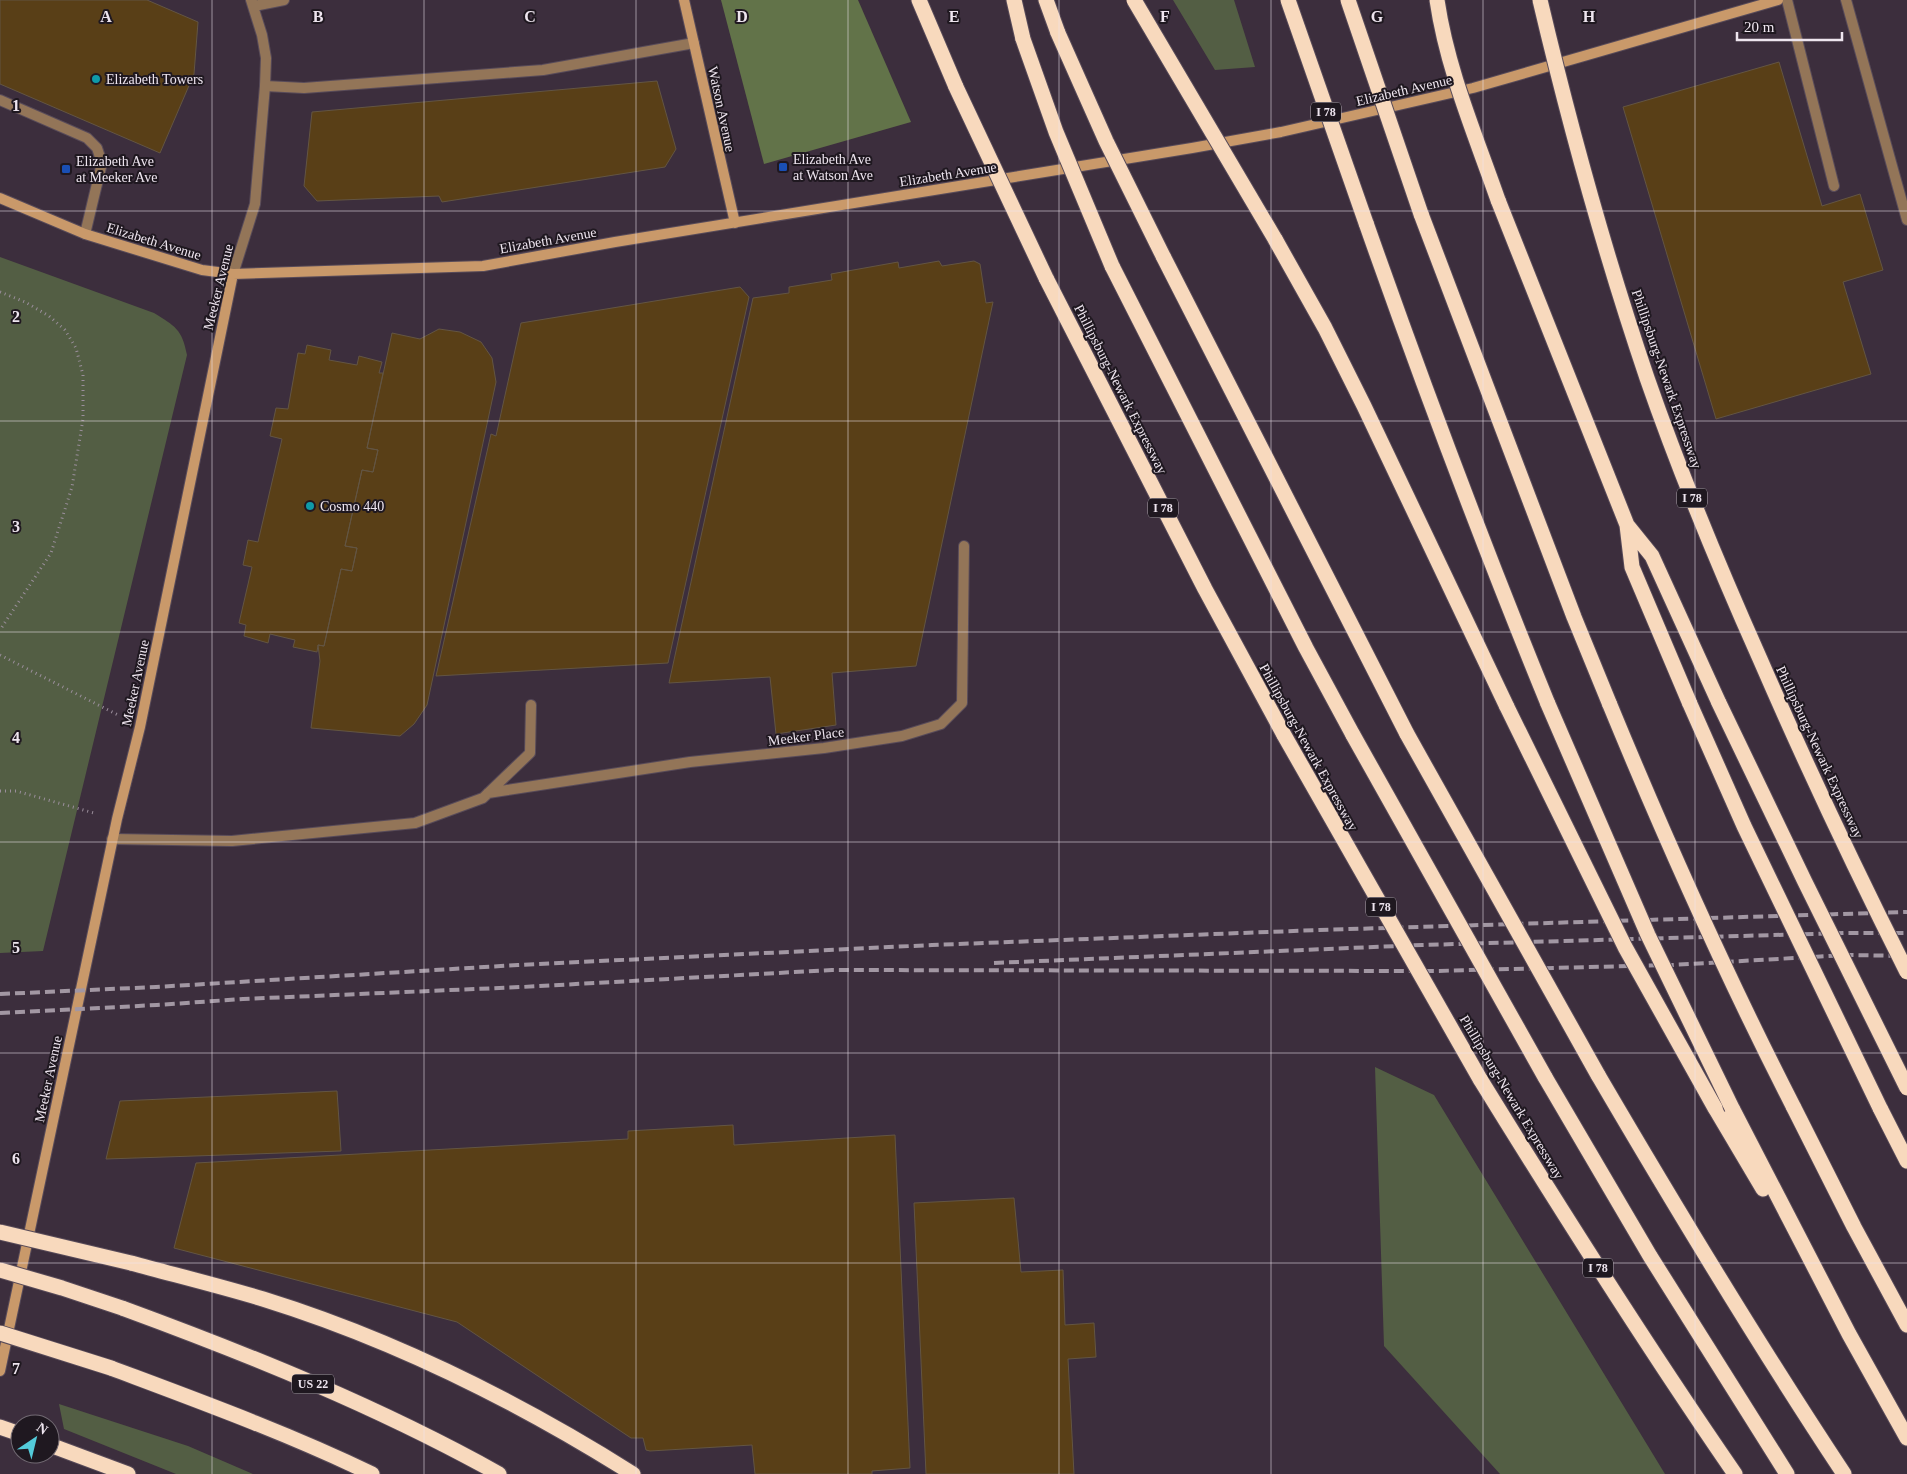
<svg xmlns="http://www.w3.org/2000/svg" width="1907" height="1474" viewBox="0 0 1907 1474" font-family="'Times New Roman',serif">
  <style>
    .green { fill: #535e44 }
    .forest { fill: #627349 }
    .building { fill: #593f17; stroke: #635543 }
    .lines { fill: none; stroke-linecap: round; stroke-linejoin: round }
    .lane-casing { stroke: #584b59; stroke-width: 12 }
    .street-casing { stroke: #584b59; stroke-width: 12 }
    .secondary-casing { stroke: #584b59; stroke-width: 12 }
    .highway-casing { stroke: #584b59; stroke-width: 17 }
    .path { stroke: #9b8f9c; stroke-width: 3; stroke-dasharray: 1 4; stroke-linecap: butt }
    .lane { stroke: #937558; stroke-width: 10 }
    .street { stroke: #937558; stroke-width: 10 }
    .secondary { stroke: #c9996a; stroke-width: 10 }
    .highway { stroke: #f8d9bd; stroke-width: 15 }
    .rail { stroke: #a297a3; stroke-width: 4; stroke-dasharray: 10 5; stroke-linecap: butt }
    .highway-bridge-casing { stroke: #584b59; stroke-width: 17; stroke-linecap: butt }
    .highway-bridge { stroke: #f8d9bd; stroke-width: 15 }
    .grid { fill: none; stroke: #eee5ef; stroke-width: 1; stroke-opacity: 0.55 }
    .culture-dot { fill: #0f9aa8; stroke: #1f1820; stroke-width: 2 }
    .transit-dot { fill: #1a4fb4; stroke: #1f1820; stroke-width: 2 }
    .labels { text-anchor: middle; stroke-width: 4; stroke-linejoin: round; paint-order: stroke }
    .shield { fill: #1f1820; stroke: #b0a8b1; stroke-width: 1 }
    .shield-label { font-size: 12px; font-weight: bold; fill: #eee5ef }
    .poi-label { font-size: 14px; fill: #eee5ef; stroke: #1f1820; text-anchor: start }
    .street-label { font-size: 14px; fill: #eee5ef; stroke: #1f1820 }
    .grid-label { font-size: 16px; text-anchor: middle; font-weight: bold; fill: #eee5ef; stroke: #1f1820; stroke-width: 4; stroke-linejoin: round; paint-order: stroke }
  </style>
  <rect width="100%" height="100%" fill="#3c2e3d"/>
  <path class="green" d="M1173,0H1234L1255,67L1215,70Z
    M0,257L154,313C175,326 182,329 187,355L43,951L0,953Z
    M1375,1067L1434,1095L1665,1474H1500L1384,1346Z
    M59,1404L188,1446L253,1474H176L64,1429Z"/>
  <path class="forest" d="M721,0H858L911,122L764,164Z"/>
  <path class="building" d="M0,0H147L198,22L194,74L160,153L0,84Z
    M1779,62L1822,206L1860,194L1883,270L1843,282L1871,374L1716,419L1623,107Z
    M657,81L676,149L665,167L442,202L439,196L317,201L304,186L312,112Z
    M939,261L942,266L974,261L980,264L986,303L993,302L916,666L832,673L836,725L776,734L770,677L669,683L753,298L789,293V287L832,280L831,274L898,262L899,268Z
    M740,287L749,297L668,663L436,676L491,434L496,436L521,323Z
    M439,329L460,332L481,342L492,358L496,382L427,705L414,724L400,736L311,728L320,661L318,645L324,646L341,569L352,571L357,548L345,546L362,470L373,472L378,450L367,448L392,333L420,339Z
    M307,345L331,350L329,360L357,365L359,356L382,362L379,373H383L367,448L378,450L373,472L362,470L345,546L357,548L352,571L341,569L324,646L318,645L317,652L293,647L295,640L270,634L268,643L244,636L246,625L239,623L252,567L243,565L248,540L258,542L282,439L270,436L276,408L288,409L298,353L305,354Z
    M337,1091L341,1151L106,1159L120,1101Z
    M733,1125L734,1145L895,1135L910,1468L872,1471V1474H755L752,1445L650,1451L646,1450L643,1438H631L457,1322L174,1248L196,1163L628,1139V1131Z
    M1014,1198L1021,1272L1063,1270L1065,1325L1094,1323L1096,1357L1068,1359L1074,1474H926L914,1203Z"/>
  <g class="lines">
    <defs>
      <path id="lane" d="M1787,0L1834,186
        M1846,0L1907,220
        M265,86L304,88L543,70L694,43
        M0,100L87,138L97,148L102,163L85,234
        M488,793L690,762L824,748L902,736L941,724L962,703L964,546
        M112,839L232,841L415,823L483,798L530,753L531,705"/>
      <path id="street" d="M254,6L284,0
        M233,274L255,204L265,86L266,58L262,35L251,0"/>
      <path id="secondary" d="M684,0L735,223
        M0,198L85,234L202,270L233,274L483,266L615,242L1192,148L1281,132L1473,88L1778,0
        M0,1371L117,819L140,727L233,274"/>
      <path id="highway" d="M919,0L956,87
        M1014,0L1023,39
        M1046,0L1058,33
        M1498,200L1627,525L1632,567L1690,704
        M1421,214L1574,617L1610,705
        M1366,223C1423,385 1483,545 1548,704
        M1275,239L1325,328L1364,406L1507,707
        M1163,256L1407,734
        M1112,266L1306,648L1353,735
        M1046,278L1205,589L1284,735
        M1627,525L1652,556L1719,703
        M1598,1075C1677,1210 1758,1344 1844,1474
        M1545,1077L1650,1256L1787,1474
        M1480,1079C1562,1212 1646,1345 1735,1474
        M1793,1106L1854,1227L1907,1325
        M1715,1108L1763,1189
        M1732,1108L1849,1334L1907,1438
        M1880,1108L1907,1161
        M131,1263C175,1275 220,1286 263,1299C395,1340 517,1401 633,1474
        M122,1308C250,1355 379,1407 499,1474
        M111,1368C199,1401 287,1433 372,1474
        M0,1427L20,1434
        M50,1445L128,1474"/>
    </defs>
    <use href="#lane" class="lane-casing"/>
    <use href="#street" class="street-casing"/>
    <use href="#secondary" class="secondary-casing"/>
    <use href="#highway" class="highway-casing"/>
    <path class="path" d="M0,292L25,302L49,316L65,330L76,348L83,375V419L72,487L51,553L0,630
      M0,655L120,716
      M0,791H16L94,813"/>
    <use href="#lane" class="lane"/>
    <use href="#street" class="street"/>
    <use href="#secondary" class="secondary"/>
    <use href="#highway" class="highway"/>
    <path class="rail" d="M994,963L1422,945L1845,933H1907
      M0,994L156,987L518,965L932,945L1319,930L1907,912
      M0,1013L157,1005L243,999L522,987L832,970L1434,971L1672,965L1847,955L1907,956"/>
    <defs>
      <path id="highway-bridge" d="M1134,0L1275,239
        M1288,0L1366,223
        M1348,0L1421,214
        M1437,0C1447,69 1475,134 1498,200
        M1540,0C1570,127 1605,254 1647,378C1680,473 1719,567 1760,659C1806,765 1855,869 1907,972
        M1058,33L1106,141L1163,256
        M1023,39L1056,132L1112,266
        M956,87L1046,278
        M1719,703L1805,882L1907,1088
        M1548,704L1648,935L1732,1108
        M1690,704L1744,826L1880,1108
        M1610,705C1666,841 1726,975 1793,1106
        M1507,707L1625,947L1715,1108
        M1407,734L1598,1075
        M1284,735L1480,1079
        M1353,735L1545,1077
        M0,1232L131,1263
        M0,1270L62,1288L122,1308
        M0,1333L111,1368"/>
    </defs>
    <use href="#highway-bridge" class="highway-bridge-casing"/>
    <use href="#highway-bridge" class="highway-bridge"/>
  </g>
  <path class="grid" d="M212,0V1474M424,0V1474M636,0V1474M848,0V1474M1059,0V1474M1271,0V1474M1483,0V1474M1695,0V1474M0,211H1907M0,421H1907M0,632H1907M0,842H1907M0,1053H1907M0,1263H1907"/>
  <g class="culture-dot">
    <circle cx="96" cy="79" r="5"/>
    <circle cx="310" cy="506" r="5"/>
  </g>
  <g class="transit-dot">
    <rect x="778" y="162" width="10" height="10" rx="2.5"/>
    <rect x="61" y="164" width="10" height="10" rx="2.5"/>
  </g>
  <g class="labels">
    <g class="shield">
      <rect x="1311" y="102.5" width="30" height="19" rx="4"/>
      <rect x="1677" y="488.5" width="30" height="19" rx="4"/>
      <rect x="1148" y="498.5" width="30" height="19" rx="4"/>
      <rect x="1366" y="897.5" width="30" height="19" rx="4"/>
      <rect x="1583" y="1258.5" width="30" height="19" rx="4"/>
      <rect x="292" y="1374.5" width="42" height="19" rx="4"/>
    </g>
    <g class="shield-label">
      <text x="1326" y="116">I 78</text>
      <text x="1692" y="502">I 78</text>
      <text x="1163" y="512">I 78</text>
      <text x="1381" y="911">I 78</text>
      <text x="1598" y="1272">I 78</text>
      <text x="313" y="1388">US 22</text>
    </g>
    <g class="poi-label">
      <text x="106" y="84">Elizabeth Towers</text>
      <text x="793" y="164">Elizabeth Ave<tspan x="793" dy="16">at Watson Ave</tspan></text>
      <text x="76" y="166">Elizabeth Ave<tspan x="76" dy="16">at Meeker Ave</tspan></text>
      <text x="320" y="511">Cosmo 440</text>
    </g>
    <g class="street-label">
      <text transform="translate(1404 90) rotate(-13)" y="5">Elizabeth Avenue</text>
      <text transform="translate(722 109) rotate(78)" y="5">Watson Avenue</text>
      <text transform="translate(948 174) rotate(-9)" y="5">Elizabeth Avenue</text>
      <text transform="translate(548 240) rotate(-10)" y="5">Elizabeth Avenue</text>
      <text transform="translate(154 241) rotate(17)" y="5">Elizabeth Avenue</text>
      <text transform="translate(218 287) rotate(-76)" y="5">Meeker Avenue</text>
      <text transform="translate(1667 379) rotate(71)" y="5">Phillipsburg-Newark Expressway</text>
      <text transform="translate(1121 389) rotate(63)" y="5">Phillipsburg-Newark Expressway</text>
      <text transform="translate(135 683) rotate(-78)" y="5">Meeker Avenue</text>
      <text transform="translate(806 736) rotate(-7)" y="5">Meeker Place</text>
      <text transform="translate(1309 747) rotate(61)" y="5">Phillipsburg-Newark Expressway</text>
      <text transform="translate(1820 752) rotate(65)" y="5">Phillipsburg-Newark Expressway</text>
      <text transform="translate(48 1079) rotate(-78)" y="5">Meeker Avenue</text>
      <text transform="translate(1512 1097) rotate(59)" y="5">Phillipsburg-Newark Expressway</text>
    </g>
  </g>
  <g class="grid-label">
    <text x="106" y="22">A</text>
    <text x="318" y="22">B</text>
    <text x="530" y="22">C</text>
    <text x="742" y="22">D</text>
    <text x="954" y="22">E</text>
    <text x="1165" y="22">F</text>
    <text x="1377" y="22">G</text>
    <text x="1589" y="22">H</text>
    <text x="16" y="111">1</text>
    <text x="16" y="322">2</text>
    <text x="16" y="532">3</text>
    <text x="16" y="743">4</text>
    <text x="16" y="953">5</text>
    <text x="16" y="1164">6</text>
    <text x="16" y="1374">7</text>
  </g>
  <g transform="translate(35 1439) rotate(35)"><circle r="24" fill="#1f1820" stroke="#726a73"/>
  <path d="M0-4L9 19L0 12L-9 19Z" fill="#53cbda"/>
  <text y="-8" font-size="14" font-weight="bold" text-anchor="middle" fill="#eee5ef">N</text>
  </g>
  <path d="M1737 32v8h105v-8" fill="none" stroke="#eee5ef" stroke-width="2.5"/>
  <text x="1744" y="32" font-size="15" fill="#eee5ef" stroke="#1f1820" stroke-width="4" paint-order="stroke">20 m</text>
</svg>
